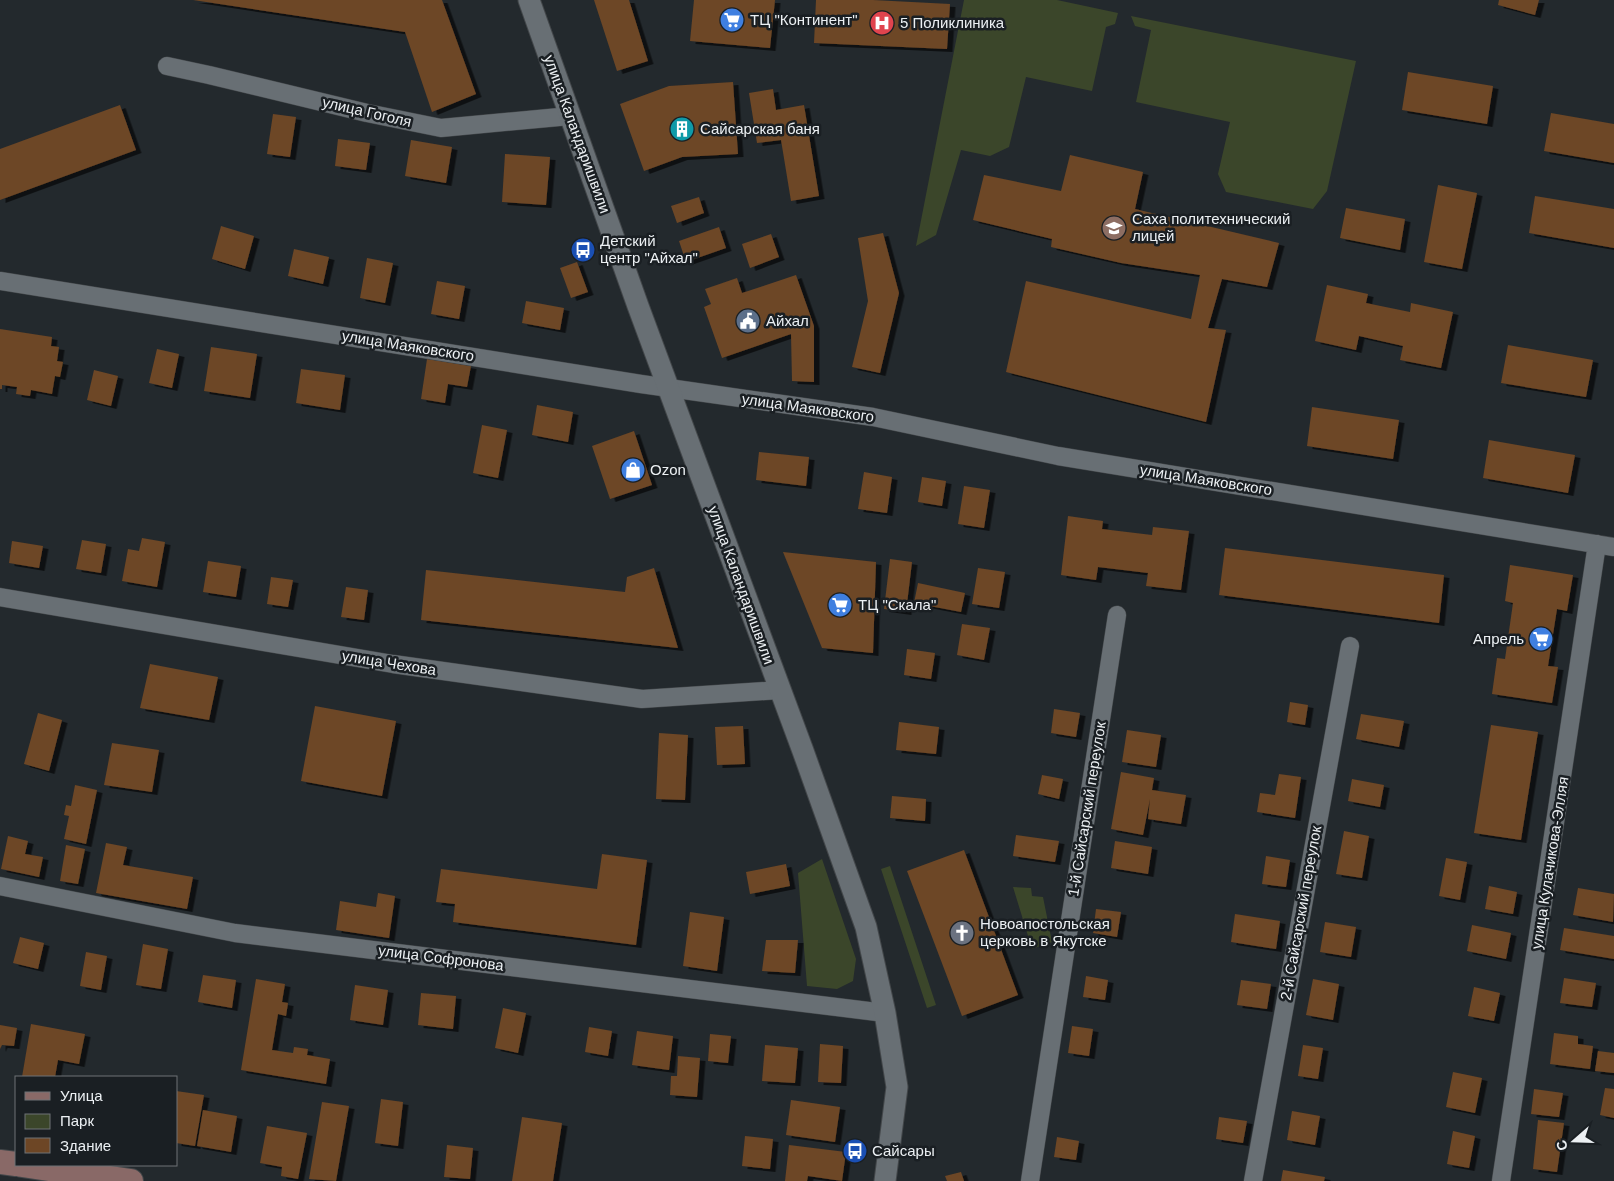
<svg xmlns="http://www.w3.org/2000/svg" width="1614" height="1181" viewBox="0 0 1614 1181" font-family="Arial,sans-serif">
  <style>
    .green { fill: #3b462a }
    .building { fill: #6d4625; filter: url(#shadow) }
    .lines { fill: none; stroke-linecap: round; stroke-linejoin: round }
    .minor-casing { stroke: #43474a; stroke-width: 19 }
    .tertiary-casing { stroke: #43474a; stroke-width: 23 }
    .secondary-casing { stroke: #43474a; stroke-width: 26 }
    .minor { stroke: #686f74; stroke-width: 18 }
    .tertiary { stroke: #686f74; stroke-width: 21 }
    .secondary { stroke: #896967; stroke-width: 24 }
    .labels { text-anchor: middle; stroke-width: 5; stroke-linejoin: round; paint-order: stroke }
    .poi-label { font-size: 15px; fill: #ecf0f3; stroke: #1a1f23; text-anchor: start }
    .street-label { font-size: 15px; fill: #ecf0f3; stroke: #1a1f23 }
  </style>
  <defs>
    <filter id="shadow"><feDropShadow dx="5.5" dy="3" stdDeviation="0" flood-color="#0009"/></filter>
  </defs>
  <rect width="100%" height="100%" fill="#23292d"/>
  <path class="green" d="M964,0H1057L1118,13L1115,24L1106,27L1092,91L1026,77L1009,147L990,156L961,150L936,235L916,246Z
    M1131,16L1356,61L1327,191L1313,209L1226,192L1218,174L1230,122L1136,102L1151,30L1135,26Z
    M822,859L856,959L853,981L837,989L807,986L798,873Z
    M890,866L936,1005L927,1008L881,869Z
    M1013,887L1031,888L1032,896L1043,897L1052,942L1032,949Z"/>
  <path class="building" d="M193,0H442L476,94L432,112L405,32Z
    M594,0H629L648,61L617,71Z
    M694,0H775L770,48L690,41Z
    M816,0H873L950,4L947,49L814,43Z
    M1499,0H1539L1535,15L1498,5Z
    M1408,72L1493,86L1487,124L1402,110Z
    M733,82L738,154L682,157L644,171L620,104L669,86Z
    M773,89L776,110L804,105L819,196L791,201L781,140L757,143L749,93Z
    M120,105L136,150L0,200V149Z
    M1551,113L1614,124V163L1544,151Z
    M273,114L296,117L290,157L267,154Z
    M338,139L370,143L366,170L335,166Z
    M411,140L452,147L446,183L405,176Z
    M505,154L550,157L546,205L502,202Z
    M1070,155L1143,172L1135,209L1279,243L1267,287L1222,279L1208,328L1226,330L1206,422L1006,372L1026,281L1191,319L1200,275L1121,263L1051,247L1052,239L973,220L984,175L1061,191Z
    M1438,185L1477,193L1462,269L1424,262Z
    M1535,196L1614,209V248L1529,233Z
    M699,197L704,213L677,223L671,206Z
    M1346,208L1405,219L1400,250L1340,238Z
    M221,226L254,236L245,269L212,259Z
    M719,227L726,248L686,262L679,241Z
    M883,233L899,293L880,373L852,367L868,301L858,238Z
    M771,234L779,257L750,268L742,244Z
    M294,249L329,257L323,284L288,276Z
    M367,258L393,263L385,303L360,298Z
    M577,262L588,292L571,298L560,268Z
    M796,275L814,326V382L792,381L791,334L722,358L704,307L711,304L705,289L737,278L742,293Z
    M437,281L465,286L459,319L431,314Z
    M1327,285L1368,294L1366,303L1410,312L1411,303L1453,312L1441,368L1400,360L1403,346L1359,336L1356,350L1315,341Z
    M526,301L564,308L560,330L522,323Z
    M0,329L52,337L51,346L59,347L57,361L63,362L60,377L55,376L52,394L31,390L30,396L16,394L17,387L2,385V389H0Z
    M1508,345L1593,360L1586,397L1501,383Z
    M211,347L257,354L250,398L204,391Z
    M157,349L179,354L172,388L149,383Z
    M427,359L471,366L467,387L448,384L445,403L421,399Z
    M301,369L345,375L340,410L296,403Z
    M94,370L118,376L111,406L87,400Z
    M537,405L573,412L568,442L532,435Z
    M1312,407L1399,420L1393,459L1307,446Z
    M482,425L507,430L498,478L473,473Z
    M634,431L652,485L610,499L592,446Z
    M1489,440L1575,455L1568,493L1483,478Z
    M759,452L809,457L806,486L756,480Z
    M864,472L892,477L887,513L858,509Z
    M922,477L946,481L942,506L918,502Z
    M964,486L990,490L984,528L958,524Z
    M1068,516L1103,521L1102,529L1152,535L1153,527L1189,531L1181,590L1146,586L1148,573L1098,567L1096,580L1061,575Z
    M142,538L165,542L157,587L122,581L128,549L139,551Z
    M82,540L106,544L101,573L76,569Z
    M12,541L43,546L39,568L9,563Z
    M1225,548L1444,575L1439,623L1219,595Z
    M783,552L876,562L873,653L822,648Z
    M890,559L912,562L906,612L884,609Z
    M208,561L241,566L236,597L203,592Z
    M1510,565L1573,575L1567,611L1557,609L1548,666L1558,667L1552,703L1492,694L1497,658L1505,659L1513,603L1505,601Z
    M654,568L678,648L421,620L426,570L625,592L627,577Z
    M978,568L1005,572L999,608L972,604Z
    M271,577L293,580L288,607L267,604Z
    M918,583L965,593L961,612L914,603Z
    M346,587L368,590L364,620L341,617Z
    M962,624L990,628L984,660L957,655Z
    M907,649L935,653L931,679L904,675Z
    M150,664L218,677L209,720L140,708Z
    M1290,702L1308,705L1305,725L1287,722Z
    M315,706L396,721L382,796L301,781Z
    M1054,709L1080,713L1076,737L1051,733Z
    M38,713L62,720L49,771L24,764Z
    M1361,714L1404,721L1399,747L1356,739Z
    M899,722L939,727L936,754L896,750Z
    M1491,725L1538,732L1521,840L1474,833Z
    M743,726L745,764L717,765L715,727Z
    M1127,730L1161,735L1156,767L1122,762Z
    M659,733L688,735L685,800L656,799Z
    M112,743L159,750L152,792L104,785Z
    M1121,772L1154,778L1152,790L1186,795L1181,824L1148,819L1150,799L1143,835L1111,829Z
    M1279,774L1301,777L1295,818L1257,812L1260,793L1275,795Z
    M1042,775L1063,779L1059,799L1038,794Z
    M1352,779L1384,785L1380,807L1348,801Z
    M75,785L97,790L86,844L64,839L69,816L64,815L66,805L71,806Z
    M892,796L926,799L925,821L890,818Z
    M1344,831L1369,836L1362,878L1336,874Z
    M1016,835L1059,841L1055,862L1013,856Z
    M8,836L28,841L25,854L43,857L39,877L1,869Z
    M1115,841L1152,847L1148,874L1111,868Z
    M106,843L127,847L123,865L193,877L187,909L96,893Z
    M66,845L85,849L78,884L60,881Z
    M964,850L1018,995L962,1016L907,871Z
    M602,854L647,860L636,945L453,922L455,904L436,902L441,869L597,889Z
    M1266,856L1290,860L1286,887L1262,884Z
    M1446,858L1467,862L1460,900L1439,896Z
    M786,864L790,886L750,894L746,872Z
    M1489,886L1517,892L1513,914L1485,909Z
    M1578,888L1614,894L1613,922L1573,915Z
    M378,893L395,896L389,938L336,930L340,901L376,907Z
    M1096,909L1121,912L1117,937L1093,933Z
    M690,912L724,917L717,971L683,966Z
    M1235,914L1280,921L1276,949L1231,942Z
    M1325,922L1356,927L1351,957L1320,952Z
    M1472,925L1511,933L1506,959L1467,951Z
    M1564,928L1614,936V959L1560,950Z
    M20,937L44,943L38,969L13,963Z
    M766,940H798L795,973L762,971Z
    M143,944L168,949L161,989L136,985Z
    M86,952L107,956L101,990L80,986Z
    M203,975L236,980L232,1008L198,1002Z
    M1086,976L1108,980L1105,1000L1083,997Z
    M1564,978L1596,983L1592,1007L1560,1003Z
    M256,979L285,984L282,1002L288,1003L286,1016L278,1014L272,1050L293,1053L294,1047L308,1049L307,1055L330,1059L326,1084L241,1070Z
    M1313,979L1339,984L1333,1020L1306,1015Z
    M1241,980L1271,984L1267,1009L1237,1005Z
    M355,985L388,990L383,1025L350,1020Z
    M1474,987L1500,993L1494,1021L1468,1016Z
    M421,993L456,996L453,1029L418,1025Z
    M503,1008L526,1013L518,1053L495,1048Z
    M31,1024L85,1034L79,1064L58,1060L55,1077H22Z
    M0,1025L17,1028L14,1046L2,1045L0,1049Z
    M1072,1026L1093,1029L1089,1056L1068,1053Z
    M589,1027L612,1031L608,1056L585,1052Z
    M637,1031L673,1036L669,1070L632,1065Z
    M1554,1033L1578,1036V1044L1593,1046L1590,1069L1550,1064Z
    M710,1034L731,1036L728,1063L708,1061Z
    M820,1044L843,1046L841,1083L818,1082Z
    M765,1045L798,1048L795,1083L762,1081Z
    M1303,1045L1323,1048L1318,1079L1298,1076Z
    M1598,1051L1614,1053V1073L1595,1071Z
    M678,1056L700,1058L697,1097L670,1095L671,1076H677Z
    M1453,1072L1482,1078L1475,1113L1446,1107Z
    M1605,1088L1614,1089V1118L1600,1115Z
    M1534,1089L1563,1093L1559,1117L1531,1114Z
    M176,1091L204,1095L195,1146L176,1143Z
    M381,1099L403,1102L398,1146L375,1143Z
    M791,1100L840,1107L835,1142L786,1135Z
    M322,1102L349,1106L336,1181L309,1179Z
    M203,1110L237,1116L231,1152L197,1146Z
    M1292,1111L1320,1116L1315,1145L1287,1140Z
    M522,1117L562,1123L553,1181H512Z
    M1219,1117L1247,1121L1243,1143L1216,1139Z
    M1538,1120L1564,1123L1557,1172L1533,1169Z
    M267,1126L307,1133L298,1179L281,1176L282,1167L260,1163Z
    M1453,1131L1475,1136L1469,1168L1447,1164Z
    M745,1136L773,1139L770,1169L742,1166Z
    M1057,1137L1079,1141L1076,1160L1054,1157Z
    M447,1145L473,1148L470,1179L444,1177Z
    M789,1145L846,1152L842,1181L808,1176L807,1181H785Z
    M1283,1170L1325,1177L1324,1181H1281Z
    M961,1172L964,1181H947L945,1176Z"/>
  <g class="lines">
    <defs>
      <path id="minor" d="M167,66L209,75L367,113L441,128L570,116
        M0,281L641,384L873,417L1058,456L1614,547
        M0,597L393,664L642,699L780,690
        M0,886L235,933L885,1013
        M1030,1181L1117,615
        M1253,1181L1350,646
        M1501,1181L1597,544"/>
      <path id="tertiary" d="M529,0L638,306L803,751L866,927L885,1013L897,1087L885,1181"/>
      <path id="secondary" d="M0,1162L16,1164
        M22,1165L131,1181"/>
    </defs>
    <use href="#minor" class="minor-casing"/>
    <use href="#tertiary" class="tertiary-casing"/>
    <use href="#secondary" class="secondary-casing"/>
    <use href="#minor" class="minor"/>
    <use href="#tertiary" class="tertiary"/>
    <use href="#secondary" class="secondary"/>
  </g>
  <defs>
    <symbol id="supermarket-disc" viewBox="-11 -11 22 22"><circle r="9.5" fill="#3f7fe0" stroke="#1a1f23"/><path d="M-6-5.5h2.5l.6 2H6L4.5 2H-2.5L-4.4-4H-6ZM-1.5 3.2a1.3 1.3 0 1 0 .1 0ZM3 3.2a1.3 1.3 0 1 0 .1 0Z" fill="#fff"/></symbol>
    <symbol id="hospital-disc" viewBox="-11 -11 22 22"><circle r="9.5" fill="#e0444e" stroke="#1a1f23"/><path d="M-5-5h3v3.5h4V-5h3V5h-3V1.5h-4V5h-3Z" fill="#fff"/></symbol>
    <symbol id="building-disc" viewBox="-11 -11 22 22"><circle r="9.5" fill="#0f9aa8" stroke="#1a1f23"/><path d="M-4-6H4V6H1V3H-1V6H-4ZM-2.5-4.3h1.7v1.8h-1.7ZM.8-4.3h1.7v1.8H.8ZM-2.5-1h1.7V.8h-1.7ZM.8-1h1.7V.8H.8Z" fill="#fff"/></symbol>
    <symbol id="school-disc" viewBox="-11 -11 22 22"><circle r="9.5" fill="#8d6e63" stroke="#1a1f23"/><path d="M0-5L7-2L0 1L-7-2ZM-4 1L0 2.5L4 1V4Q0 6-4 4Z" fill="#fff"/></symbol>
    <symbol id="bus-disc" viewBox="-11 -11 22 22"><circle r="9.5" fill="#1a4fb4" stroke="#1a1f23"/><path d="M-5-6H5V4H4V6H2V4H-2V6H-4V4H-5ZM-3.5-4V0h7V-4ZM-3.5 1.2v1.5H-2V1.2ZM2 1.2v1.5H3.5V1.2Z" fill="#fff"/></symbol>
    <symbol id="civic-disc" viewBox="-11 -11 22 22"><circle r="9.5" fill="#5c6f8a" stroke="#1a1f23"/><path d="M-.6-6.5H3V-4.5H.6V-3L4-1V1h2V6H-6V1h2V-1L-.6-3ZM-1.2 2.5V6h2.4V2.5Z" fill="#fff"/></symbol>
    <symbol id="shop-disc" viewBox="-11 -11 22 22"><circle r="9.5" fill="#3f7fe0" stroke="#1a1f23"/><path d="M-5-2.5h2.3a2.7 3.5 0 0 1 5.4 0H5L5.5 6h-11ZM-1.5-2.5h3a1.5 2.3 0 0 0-3 0Z" fill="#fff"/></symbol>
    <symbol id="church-disc" viewBox="-11 -11 22 22"><circle r="9.5" fill="#6b7280" stroke="#1a1f23"/><path d="M-1.2-6h2.4v3.5h3.3v2.4h-3.3V6h-2.4V-.1h-3.3v-2.4h3.3Z" fill="#fff"/></symbol>
  </defs>
  <g fill-rule="evenodd">
    <use href="#supermarket-disc" x="718" y="6" width="28" height="28"/>
    <use href="#hospital-disc" x="868" y="9" width="28" height="28"/>
    <use href="#building-disc" x="668" y="115" width="28" height="28"/>
    <use href="#school-disc" x="1100" y="214" width="28" height="28"/>
    <use href="#bus-disc" x="569" y="236" width="28" height="28"/>
    <use href="#civic-disc" x="734" y="307" width="28" height="28"/>
    <use href="#shop-disc" x="619" y="456" width="28" height="28"/>
    <use href="#supermarket-disc" x="826" y="591" width="28" height="28"/>
    <use href="#supermarket-disc" x="1527" y="625" width="28" height="28"/>
    <use href="#church-disc" x="948" y="919" width="28" height="28"/>
    <use href="#bus-disc" x="841" y="1137" width="28" height="28"/>
  </g>
  <g class="labels">
    <g class="poi-label">
      <text x="750" y="25">ТЦ "Континент"</text>
      <text x="900" y="28">5 Поликлиника</text>
      <text x="700" y="134">Сайсарская баня</text>
      <text x="1132" y="224">Саха политехнический<tspan x="1132" dy="17">лицей</tspan></text>
      <text x="600" y="246">Детский<tspan x="600" dy="17">центр "Айхал"</tspan></text>
      <text x="766" y="326">Айхал</text>
      <text x="650" y="475">Ozon</text>
      <text x="858" y="610">ТЦ "Скала"</text>
      <text x="1524" y="644" text-anchor="end">Апрель</text>
      <text x="980" y="929">Новоапостольская<tspan x="980" dy="17">церковь в Якутске</tspan></text>
      <text x="872" y="1156">Сайсары</text>
    </g>
    <g class="street-label">
      <text transform="translate(367 112) rotate(13)" y="5">улица Гоголя</text>
      <text transform="translate(577 134) rotate(70)" y="5">улица Каландаришвили</text>
      <text transform="translate(408 346) rotate(9)" y="5">улица Маяковского</text>
      <text transform="translate(808 408) rotate(8)" y="5">улица Маяковского</text>
      <text transform="translate(1206 480) rotate(9)" y="5">улица Маяковского</text>
      <text transform="translate(741 585) rotate(70)" y="5">улица Каландаришвили</text>
      <text transform="translate(389 663) rotate(9)" y="5">улица Чехова</text>
      <text transform="translate(1087 809) rotate(-81)" y="5">1-й Сайсарский переулок</text>
      <text transform="translate(1550 863) rotate(-81)" y="5">улица Кулачикова-Элляя</text>
      <text transform="translate(1301 913) rotate(-80)" y="5">2-й Сайсарский переулок</text>
      <text transform="translate(441 958) rotate(7)" y="5">улица Софронова</text>
    </g>
  </g>
  <rect x="15" y="1076" width="162" height="90" fill="#1a1f23" stroke="#6e7376"/>
  <rect x="25" y="1092" width="25" height="8" fill="#896967" stroke="#6e7376"/>
  <text x="60" y="1101" font-size="15" fill="#ecf0f3">Улица</text>
  <rect x="25" y="1114" width="25" height="15" fill="#3b462a" stroke="#6e7376"/>
  <text x="60" y="1126" font-size="15" fill="#ecf0f3">Парк</text>
  <rect x="25" y="1138" width="25" height="15" fill="#6d4625" stroke="#6e7376"/>
  <text x="60" y="1151" font-size="15" fill="#ecf0f3">Здание</text>
  <g transform="translate(1574 1141) rotate(250)" stroke="#1a1f23" stroke-width="4" paint-order="stroke">
  <path d="M0-4L9 19L0 12L-9 19Z" fill="#ecf0f3"/>
  <text y="-8" font-size="14" font-weight="bold" text-anchor="middle" fill="#ecf0f3">С</text>
  </g>
</svg>
